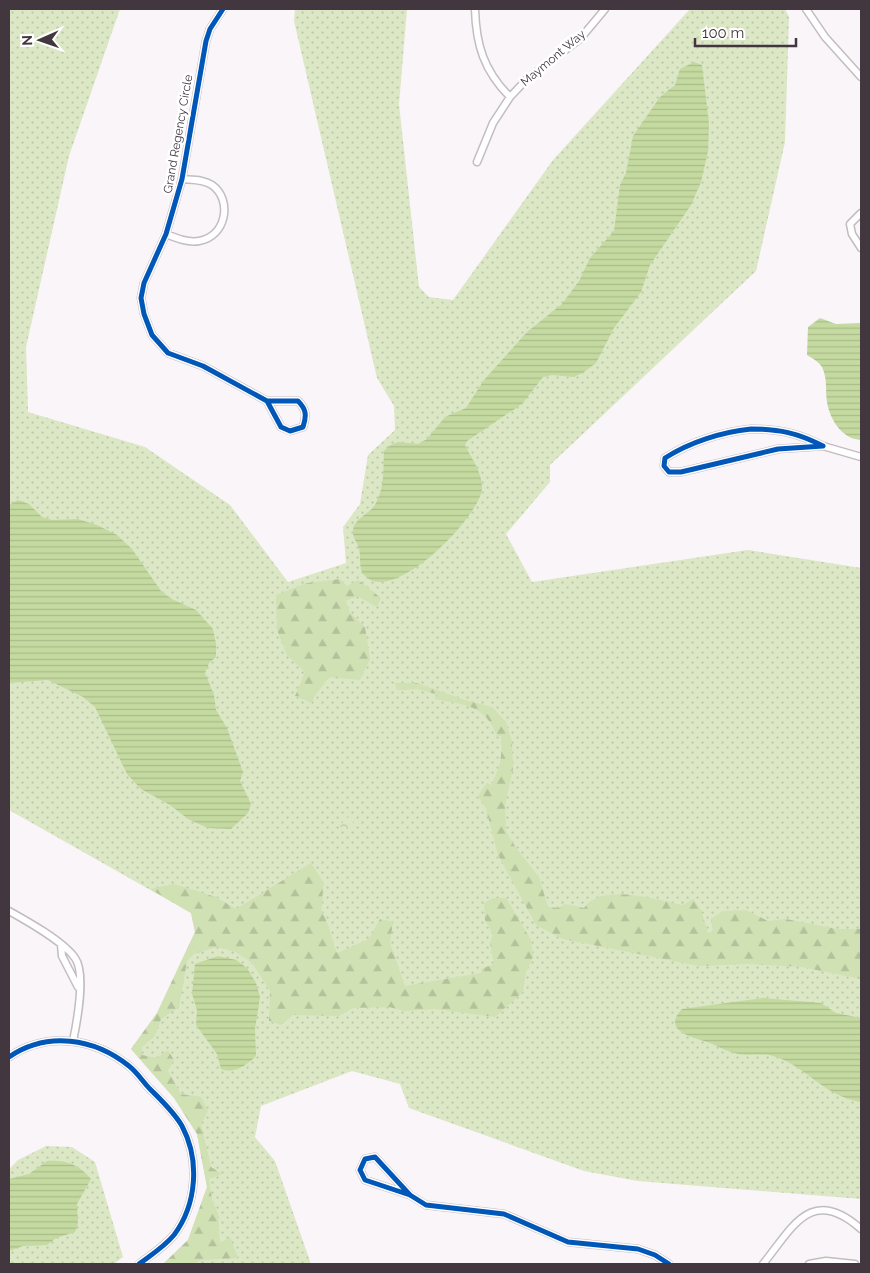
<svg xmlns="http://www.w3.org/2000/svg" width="870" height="1273" viewBox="0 0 870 1273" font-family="Raleway,sans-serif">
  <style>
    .grass { fill: url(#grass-dots) }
    .forest { fill: url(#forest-firs) }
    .park { fill: url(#park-crowns) }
    .water { fill: url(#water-rules) }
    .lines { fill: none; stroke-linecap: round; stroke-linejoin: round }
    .street-casing { stroke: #c3bcc1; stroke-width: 9 }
    .street { stroke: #fefefe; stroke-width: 6 }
    .cycleway-casing { stroke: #fff; stroke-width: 8 }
    .cycleway { stroke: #0057b8; stroke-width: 5 }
    .labels { text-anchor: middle; stroke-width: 5; stroke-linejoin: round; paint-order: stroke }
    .street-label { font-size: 12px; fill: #42373f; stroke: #fff }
  </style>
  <defs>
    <pattern id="grass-dots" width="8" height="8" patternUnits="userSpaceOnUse" patternTransform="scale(1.25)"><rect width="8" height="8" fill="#dbe7c5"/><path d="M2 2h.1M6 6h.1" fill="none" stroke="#bdc7aa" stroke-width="1.8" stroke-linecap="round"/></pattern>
    <pattern id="forest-firs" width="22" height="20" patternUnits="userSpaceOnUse" patternTransform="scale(1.25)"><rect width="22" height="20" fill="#d0e1b4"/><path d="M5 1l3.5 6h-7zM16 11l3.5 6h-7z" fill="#b4c29c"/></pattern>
    <pattern id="park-crowns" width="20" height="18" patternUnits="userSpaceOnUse" patternTransform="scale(1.25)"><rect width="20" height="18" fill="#dbe7c5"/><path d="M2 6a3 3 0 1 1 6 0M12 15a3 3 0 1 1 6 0" fill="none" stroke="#bdc7aa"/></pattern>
    <pattern id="water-rules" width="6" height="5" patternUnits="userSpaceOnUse" patternTransform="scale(1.25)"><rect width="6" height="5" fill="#c4daa0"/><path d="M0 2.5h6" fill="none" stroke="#aabc8b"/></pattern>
  </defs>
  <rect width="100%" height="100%" fill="#faf5f9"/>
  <path class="grass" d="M9,9H120L69,156L26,347L28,412L145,447L230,505L288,582L346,563L343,527L360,504L368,455L395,430L394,406L377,378L294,21L295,9H407L399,104L419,287L429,297L453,300L553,160L690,9H785L789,17L785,142L756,271L550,465V482L506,534L532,582L748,550L861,568V1199L638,1181L584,1171L409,1108L400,1084L352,1071L261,1106L255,1137L275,1161L311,1264H163L188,1240L207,1187L197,1134L174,1098L131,1049L157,1013L195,932L191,913L9,810Z
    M46,1146L72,1147L95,1162L123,1257L114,1264H9V1169L18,1160Z"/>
  <path class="forest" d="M340,579L347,586L358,580L381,598L377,607L357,596L346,601L350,613L365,627L370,659L360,680L329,677L314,697L312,703L295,696L305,672L287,655L277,630L276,595L307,583Z
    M395,683H417L465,700L492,707L506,722L512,741L513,769L505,805L506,831L516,848L539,877L548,907L559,908L565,904L584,908C602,882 656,900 683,905L693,899L701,910L708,933L713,932L711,919L723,911L746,910L768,921L786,919L837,929H861V979L802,967L747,964L699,966L563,939L536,925L498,855L486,809L478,796L487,783L491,785C500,769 503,754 501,736H497C485,704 464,705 435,699L436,694L418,689L397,690Z
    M311,863L324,883C321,893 324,901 321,910C329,923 331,938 337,953L369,939L380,919L393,922L390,943L405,986L481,973V969L494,964L490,943L493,934L485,920L484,903L493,898H506L531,940L533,957L526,972L523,992L495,1017L435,1009L404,1011L389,1007L353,1008L339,1016L293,1015L281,1025L269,1021L270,991L252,963L236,952L217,947L194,954L187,961L179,1007L161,1019L155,1036L142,1047V1055L157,1058L168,1050L174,1060L168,1071L181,1094L201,1097L208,1111L201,1124L211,1167L222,1174L209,1179L212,1199L218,1214L220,1243L230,1237L238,1258L201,1260L192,1264H163L188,1240L207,1187L197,1134L174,1098L131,1049L157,1013L195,932L191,913L150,889L174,884L216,897L236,909Z"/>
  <path class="park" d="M347,817L353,822V829L346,834L340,826Z"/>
  <path class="water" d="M694,62L702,65L709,124L708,151L701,182L691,205L650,265L641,292L614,328L596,363L584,372L574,377L552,375L543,377L522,404L467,441L465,445C471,458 482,472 482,487C483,515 387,613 362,572C359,565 361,556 359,549C358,543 353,539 353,532C353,518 371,514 376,503C385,486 383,469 384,451L389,446L398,442L418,444L427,439L445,417L466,408L484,380L527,332L562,304L579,281L590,258L614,231L620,185L626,173L633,136L660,97L675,85L680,69Z
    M820,318L836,324L861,323V440C842,439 830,420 827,402C825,389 828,380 822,367C819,362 812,358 807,355L808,327Z
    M18,500L29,504L42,517L52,520L78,519L97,525L117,535L132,549L161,591L172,599L196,610L213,629L216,644V657L209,663L205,673L214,695L216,710L227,728L243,772L240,781L251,804L248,813L231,829L208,828L188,819L170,805L141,789L127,774L95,707L83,697L48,680L9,683V505Z
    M218,956L236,960L247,968L256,983L260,997L255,1029L256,1056C246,1066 234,1074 221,1069L217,1054L196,1025L197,1010L192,994L195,964Z
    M763,998L821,1003L836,1013L861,1018V1102C821,1095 807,1066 773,1056C762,1053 750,1056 738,1054C728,1052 720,1047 710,1043C696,1038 660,1032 682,1009Z
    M47,1161C66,1160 78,1164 91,1179L77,1204L78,1224L75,1232L56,1238L47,1245L23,1246L9,1251V1179L29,1174Z"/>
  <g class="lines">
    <defs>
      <path id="street" d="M223,9L210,29L206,41L182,179L166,234L144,283L141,298L144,314L152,335L168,353L203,366L267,401L281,427L290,431L303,427C307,415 306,409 298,401H267
        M475,9C476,45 484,71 510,97
        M806,9L825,37L861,77
        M477,162L493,123L510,97L527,79L580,39L605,9
        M861,213L850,224L852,234L861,248
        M166,234C176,238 188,243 199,241C226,237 233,200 212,185C203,179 192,180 182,179
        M751,429C779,429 798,433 823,446L778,449L681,472H669L664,466L665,458C690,442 722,432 751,429Z
        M823,446L861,457
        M9,911C27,921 63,941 75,958C86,973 77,1022 73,1041
        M61,945L62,956L78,987
        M9,1057C47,1031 94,1038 129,1066C137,1072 143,1082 150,1089C161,1100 174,1112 182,1126C200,1160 197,1204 174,1235C164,1247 151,1255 139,1264
        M410,1195L375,1157L365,1159L360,1170L365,1180L410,1195L426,1205L504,1214L568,1242L638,1249L655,1255L669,1264
        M763,1264C793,1227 811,1185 861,1229
        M809,1264L826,1261L855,1264"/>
    </defs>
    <use href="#street" class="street-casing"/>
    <use href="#street" class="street"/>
    <defs>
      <path id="cycleway" d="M223,9L210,29L206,41L182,179L166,234L144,283L141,298L144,314L152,335L168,353L203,366L267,401L281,427L290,431L303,427C307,415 306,409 298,401H267
        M751,429C779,429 798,433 823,446L778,449L681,472H669L664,466L665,458C690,442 722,432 751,429Z
        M9,1057C47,1031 94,1038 129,1066C137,1072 143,1082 150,1089C161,1100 174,1112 182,1126C200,1160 197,1204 174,1235C164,1247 151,1255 139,1264
        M410,1195L375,1157L365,1159L360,1170L365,1180L410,1195L426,1205L504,1214L568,1242L638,1249L655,1255L669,1264"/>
    </defs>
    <use href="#cycleway" class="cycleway-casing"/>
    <use href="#cycleway" class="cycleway"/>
  </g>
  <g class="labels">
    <g class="street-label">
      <text transform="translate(553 58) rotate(-40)" y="4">Maymont Way</text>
      <text transform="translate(178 134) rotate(-80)" y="4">Grand Regency Circle</text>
    </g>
  </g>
  <rect width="870" height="1273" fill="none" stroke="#42373f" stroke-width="20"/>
  <g transform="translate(40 40) rotate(268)" stroke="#ffffff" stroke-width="4" paint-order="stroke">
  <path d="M0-4L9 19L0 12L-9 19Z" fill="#42373f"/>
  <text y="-8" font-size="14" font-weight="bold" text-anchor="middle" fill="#42373f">N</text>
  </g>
  <path d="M695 38v8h101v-8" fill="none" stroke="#42373f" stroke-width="2.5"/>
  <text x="702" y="38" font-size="15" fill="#42373f" stroke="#ffffff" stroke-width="4" paint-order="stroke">100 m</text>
</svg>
